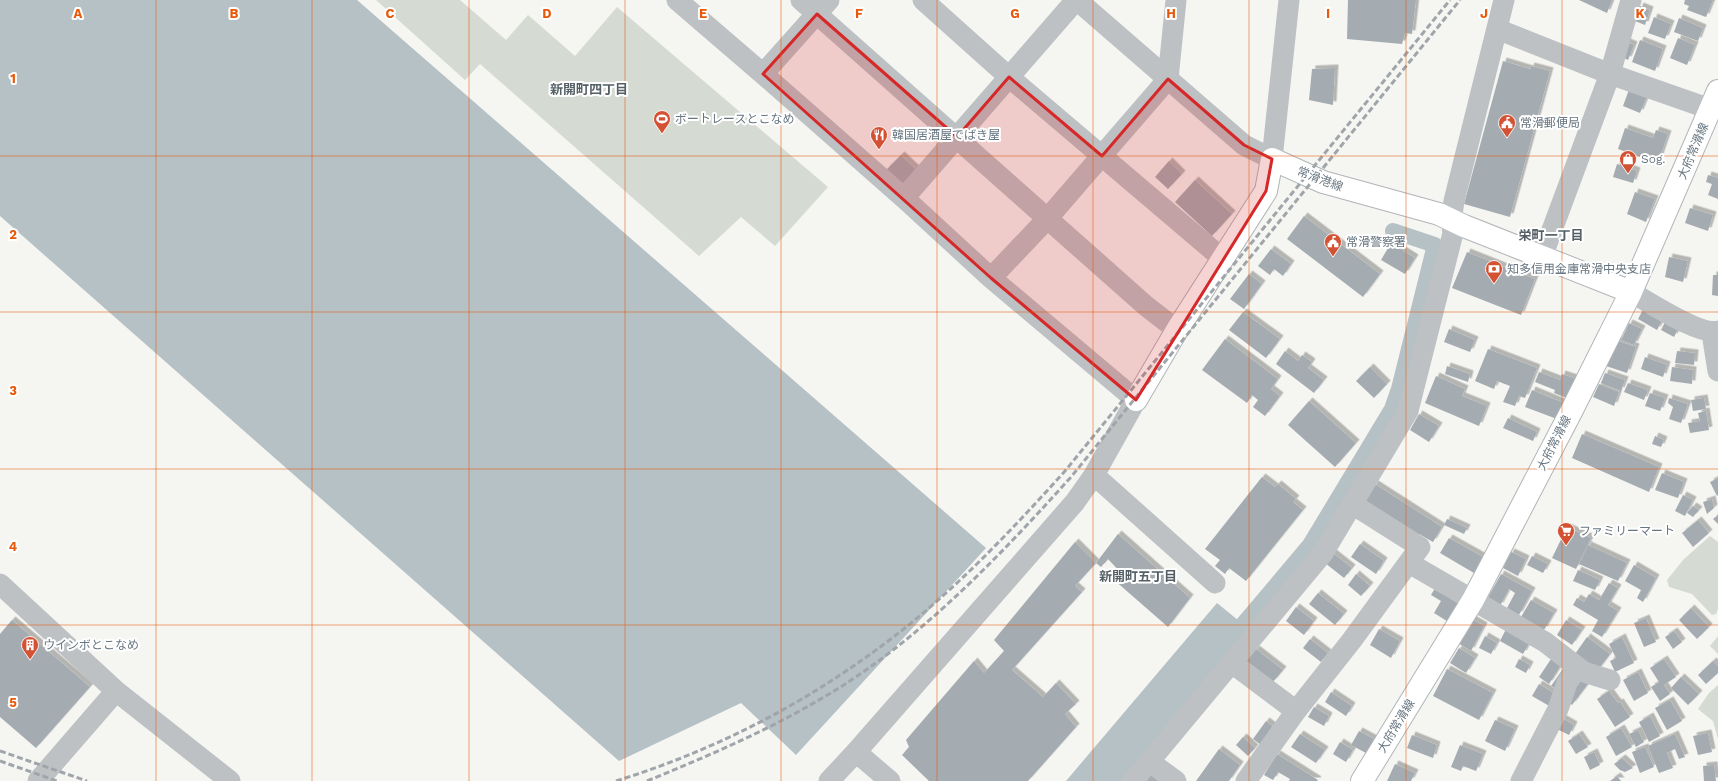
<svg xmlns="http://www.w3.org/2000/svg" width="1718" height="781" viewBox="0 0 1718 781" font-family="'Work Sans','Noto Sans JP',sans-serif">
  <style>
    .green { fill: #d5dad2 }
    .water { fill: #b5c1c4 }
    .lines { fill: none; stroke-linecap: round; stroke-linejoin: round }
    .canal { stroke: #b5c1c4; stroke-width: 16 }
    .building { fill: #a5acb1; filter: url(#shadow) }
    .major-casing { stroke: #b0b5b8; stroke-width: 24 }
    .minor { stroke: #bdc1c4; stroke-width: 21 }
    .major { stroke: #fff; stroke-width: 22 }
    .rail { stroke: #9fa5aa; stroke-width: 3; stroke-dasharray: 6 3; stroke-linecap: butt }
    .marked { fill: #d62828; fill-opacity: 0.2; stroke: #d62828; stroke-width: 3; stroke-linejoin: round }
    .grid { fill: none; stroke: #e8590c; stroke-width: 1; stroke-opacity: 0.55 }
    .labels { text-anchor: middle; stroke-width: 4; stroke-linejoin: round; paint-order: stroke }
    .poi-label { font-size: 12px; fill: #677681; stroke: #fff; text-anchor: start }
    .street-label { font-size: 12px; fill: #677681; stroke: #fff }
    .neighbourhood-label { font-size: 13px; font-weight: bold; fill: #545f66; stroke: #fff }
    .grid-label { font-size: 13px; text-anchor: middle; font-weight: bold; fill: #e8590c; stroke: #fff; stroke-width: 4; stroke-linejoin: round; paint-order: stroke }
  </style>
  <defs>
    <filter id="shadow"><feDropShadow dx="3.5" dy="-3.5" stdDeviation="0" flood-color="#0004"/></filter>
  </defs>
  <rect width="100%" height="100%" fill="#f5f5f2"/>
  <path class="green" d="M376,0H460L506,40L528,15L575,56L617,7L828,187L775,246L741,217L699,256L480,64L465,80Z
    M1710,536L1718,542V609L1716,614L1712,615L1692,594L1669,587L1667,580L1684,559Z
    M1718,636V654L1710,646Z
    M1718,685V739L1713,721L1698,709L1709,693Z"/>
  <path class="water" d="M0,0H357L986,548L796,755L741,703L619,761L0,216Z
    M1217,603L1249,629L1122,781H1066Z"/>
  <g class="lines">
    <path class="canal" d="M1229,641L1310,545L1392,409L1399,389L1435,245L1393,231"/>
  </g>
  <path class="building" d="M1348,0H1416L1412,34L1405,33L1402,44L1347,39Z
    M1579,0H1612L1607,13Z
    M1685,0H1713L1706,17L1687,10L1689,6L1684,4Z
    M1640,6L1650,10L1645,25L1635,21Z
    M1654,17L1671,24L1665,39L1648,33Z
    M1679,18L1703,28L1698,41L1674,32Z
    M1678,38L1695,45L1687,65L1670,58Z
    M1640,40L1663,49L1655,71L1632,62Z
    M1625,41L1634,45L1628,60L1619,56Z
    M1503,61L1530,69L1531,66L1550,71L1510,217L1464,204Z
    M1335,68L1333,105L1309,100L1312,69Z
    M1631,84L1649,91L1640,113L1623,106Z
    M1625,128L1653,138L1656,130L1668,134L1658,163L1618,149Z
    M901,155L919,172L904,187L886,170Z
    M1169,161L1182,174L1168,189L1155,177Z
    M1617,164L1637,171L1633,183L1613,177Z
    M1708,175L1718,178V199L1708,195L1712,184L1706,182Z
    M1195,180L1232,214L1212,236L1175,202Z
    M1635,192L1655,199L1646,222L1627,214Z
    M1690,208L1713,215L1708,231L1685,223Z
    M1304,216L1380,274L1363,297L1287,239Z
    M1391,243L1415,258L1405,274L1381,260Z
    M1271,249L1291,264L1283,276L1274,269L1270,275L1258,266Z
    M1467,252L1535,279L1521,315L1452,288Z
    M1669,257L1688,261L1683,282L1665,277Z
    M1249,274L1262,284L1244,309L1230,299Z
    M1713,275H1718V296L1712,295Z
    M1645,306L1664,317L1657,330L1638,319Z
    M1243,312L1280,339L1266,358L1229,330Z
    M1667,318L1680,325L1674,337L1661,330Z
    M1629,323L1642,329L1634,345L1621,340Z
    M1449,329L1475,340L1470,352L1444,342Z
    M1225,339L1278,379L1271,389L1280,396L1265,416L1253,407L1258,400L1252,395L1247,403L1202,370Z
    M1615,340L1636,347L1627,373L1606,366Z
    M1488,349L1537,368L1525,398L1519,396L1515,406L1503,402L1510,386L1497,381L1494,389L1475,381Z
    M1285,351L1298,361L1302,355L1312,362L1308,368L1324,380L1314,393L1276,364Z
    M1677,351L1695,353L1694,365L1675,363Z
    M1645,357L1667,365L1663,377L1641,369Z
    M1447,366L1470,374L1468,382L1445,374Z
    M1370,367L1387,384L1374,398L1356,381Z
    M1672,367L1693,370L1692,384L1670,381Z
    M1539,372L1560,380L1562,374L1577,379L1569,399L1554,393L1555,390L1535,382Z
    M1605,373L1625,380L1621,391L1601,383Z
    M1436,376L1465,389L1462,396L1487,406L1479,426L1425,403Z
    M1628,383L1648,390L1644,400L1624,392Z
    M1599,384L1619,392L1614,406L1593,397Z
    M1532,390L1564,403L1557,419L1525,407Z
    M1650,393L1665,398L1660,411L1645,406Z
    M1669,398L1688,404L1681,423L1669,419L1673,407L1668,403Z
    M1704,398L1706,409L1693,411L1691,400Z
    M1309,401L1356,443L1335,467L1288,425Z
    M1706,411L1709,430L1690,433L1688,423L1700,421L1698,413Z
    M1419,414L1439,426L1429,442L1410,430Z
    M1508,418L1537,432L1533,441L1503,428Z
    M1582,434L1659,467L1649,492L1572,458Z
    M1655,436L1664,440L1661,447L1652,444Z
    M1662,473L1684,482L1678,498L1655,490Z
    M1262,477L1275,487L1278,484L1296,499L1293,502L1303,510L1246,581L1229,568L1225,574L1215,566L1220,560L1205,549Z
    M1718,478V495L1717,496L1710,482Z
    M1375,484L1442,527L1433,542L1419,534L1418,536L1364,501Z
    M1683,495L1693,500L1685,516L1675,511Z
    M1712,499L1714,508L1707,514L1703,502Z
    M1693,506L1699,510L1693,517L1687,513Z
    M1718,515V524L1713,519Z
    M1447,519L1467,528L1464,534L1444,525Z
    M1698,520L1709,533L1693,547L1682,533Z
    M1567,527L1591,538L1576,569L1552,558Z
    M1118,534L1190,598L1168,627L1113,579L1122,574L1108,559L1101,567L1096,563Z
    M1449,538L1483,557L1474,573L1440,553Z
    M1075,542L1096,563L1075,586L1082,592L1012,670L1043,697L1056,683L1076,704L1065,714L1076,727L1028,781H929L902,755L909,747L906,740L974,661L984,673L1004,651L994,640Z
    M1360,544L1384,561L1376,574L1351,557Z
    M1588,545L1627,563L1618,581L1579,564Z
    M1511,552L1526,559L1518,576L1503,568Z
    M1333,553L1352,568L1344,578L1325,563Z
    M1532,556L1548,564L1543,573L1527,565Z
    M1634,565L1656,578L1643,602L1637,598L1641,590L1625,581Z
    M1578,570L1600,580L1595,590L1573,581Z
    M1356,574L1370,586L1361,596L1348,585Z
    M1501,574L1532,591L1519,615L1507,608L1515,593L1509,589L1500,606L1487,599Z
    M1438,583L1462,597L1450,623L1434,613L1441,601L1431,595Z
    M1609,583L1618,588L1608,605L1618,611L1602,637L1592,631L1598,620L1573,605L1577,598L1584,602L1589,594L1599,600Z
    M1318,593L1344,614L1335,625L1309,604Z
    M1531,600L1554,613L1544,630L1521,617Z
    M1296,607L1314,621L1304,635L1286,621Z
    M1691,608L1709,627L1697,639L1679,620Z
    M1646,618L1656,642L1644,647L1634,623Z
    M1472,619L1484,626L1471,651L1458,643Z
    M12,620L90,687L36,748L0,717V634Z
    M1566,620L1582,630L1572,645L1557,635Z
    M1507,627L1531,640L1523,654L1500,641Z
    M1379,629L1400,641L1391,658L1370,645Z
    M1674,631L1682,642L1673,649L1665,637Z
    M1485,636L1497,643L1491,654L1479,648Z
    M1587,637L1610,654L1598,670L1575,654Z
    M1622,637L1634,663L1615,672L1610,661L1616,658L1609,644Z
    M1310,639L1328,653L1321,662L1303,648Z
    M1459,648L1475,658L1466,673L1450,663Z
    M1256,649L1283,670L1273,682L1246,661Z
    M1553,656L1563,662L1549,684L1539,677Z
    M1519,659L1530,665L1526,673L1515,667Z
    M1664,659L1676,677L1664,685L1670,694L1660,701L1651,687L1659,682L1650,668Z
    M1713,661L1718,666V673L1706,684L1698,675Z
    M1565,666L1558,690L1551,686Z
    M1447,669L1493,693L1479,720L1433,696Z
    M1580,672L1591,680L1572,705L1565,699Z
    M1638,672L1648,693L1634,701L1623,680Z
    M1681,677L1699,694L1688,705L1671,688Z
    M1539,684L1557,695L1551,707L1532,696Z
    M1609,691L1618,703L1620,702L1630,717L1615,727L1597,699Z
    M1331,692L1352,706L1346,716L1325,702Z
    M1670,700L1682,721L1667,730L1655,708Z
    M1314,707L1329,716L1324,726L1308,717Z
    M1650,716L1660,736L1649,742L1639,722Z
    M1560,717L1574,725L1569,735L1555,728Z
    M1495,720L1515,729L1505,751L1485,741Z
    M1266,721L1274,727L1261,745L1253,739Z
    M1621,728L1632,747L1616,756L1606,737Z
    M1638,730L1644,742L1636,747L1629,734Z
    M1359,731L1374,739L1366,753L1351,745Z
    M1708,733L1712,752L1698,755L1693,736Z
    M1300,734L1325,750L1316,763L1291,747Z
    M1579,734L1588,747L1576,754L1568,741Z
    M1675,734L1685,757L1679,759L1675,749L1667,753L1673,768L1659,773L1648,746Z
    M1412,735L1437,745L1433,758L1407,748Z
    M1243,737L1255,748L1248,756L1236,745Z
    M1340,742L1353,750L1346,762L1333,754Z
    M1460,745L1483,754L1476,771L1463,766L1461,771L1451,767Z
    M1645,747L1654,767L1640,773L1632,752Z
    M1219,749L1240,765L1229,781H1196Z
    M1594,752L1600,765L1590,770L1584,757Z
    M1277,754L1318,780L1317,781H1289L1290,779L1278,772L1273,780L1264,775Z
    M1622,758L1633,768L1625,772L1620,770L1614,764Z
    M1395,764L1415,773L1411,781H1387Z
    M1714,765L1716,781H1704L1703,766Z
    M1152,772L1163,781H1145Z
    M1617,776L1621,781H1610Z"/>
  <g class="lines">
    <defs>
      <path id="major" d="M1136,400L1177,330L1266,191L1272,159L1323,182L1439,214L1464,226L1631,292
        M1362,781L1473,600L1571,412L1631,292L1718,91"/>
    </defs>
    <use href="#major" class="major-casing"/>
    <path class="minor" d="M677,0L763,74L904,198L991,278L1136,400L1094,475L1075,502L856,752L829,781
      M801,0L1146,306L1177,330
      M923,0L1009,77L1223,259
      M1077,0L1244,145L1272,159L1289,0
      M1497,29L1610,74L1710,109
      M763,74L829,0
      M904,198L1076,0
      M1542,257L1610,74L1631,0
      M991,278L1047,219L1168,79L1176,0
      M1631,292C1649,302 1700,336 1718,331
      M1712,333L1718,371
      M1094,475L1215,583
      M1409,563L1545,642L1584,672L1610,680
      M0,584L116,691L230,781
      M1232,663L1296,711
      M856,752L890,781
      M1150,762L1176,781
      M38,781L116,691
      M1133,781L1323,553L1408,411L1453,233L1451,220L1454,201L1504,0
      M1246,781L1296,711L1352,640L1420,547L1352,504
      M1521,781L1558,709L1567,683L1577,668"/>
    <use href="#major" class="major"/>
    <path class="rail" d="M0,751L87,781
      M0,761L57,781
      M616,781C729,746 831,690 922,614C973,571 1020,521 1065,471L1450,0
      M647,781C708,756 767,731 824,697C918,642 998,558 1071,477L1460,0"/>
  </g>
  <path class="marked" d="M817,14L957,137L1009,77L1102,156L1168,79L1244,145L1272,159L1266,191L1136,400L991,278L763,74Z"/>
  <path class="grid" d="M156,0V781M312,0V781M469,0V781M625,0V781M781,0V781M937,0V781M1093,0V781M1249,0V781M1406,0V781M1562,0V781M0,156H1718M0,312H1718M0,469H1718M0,625H1718"/>
  <defs>
    <symbol id="stadium-pin" viewBox="-11 -11 22 30"><path d="M0 17L-7.5 6A9.5 9.5 0 1 1 7.5 6Z" fill="#d35234" stroke="#fff"/><path d="M0-5a6.5 5 0 1 0 0 10a6.5 5 0 1 0 0-10ZM-3.5-1.8h7v3.6h-7Z" fill="#fff"/></symbol>
    <symbol id="civic-pin" viewBox="-11 -11 22 30"><path d="M0 17L-7.5 6A9.5 9.5 0 1 1 7.5 6Z" fill="#d35234" stroke="#fff"/><path d="M-.6-6.5H3V-4.5H.6V-3L4-1V1h2V6H-6V1h2V-1L-.6-3ZM-1.2 2.5V6h2.4V2.5Z" fill="#fff"/></symbol>
    <symbol id="restaurant-pin" viewBox="-11 -11 22 30"><path d="M0 17L-7.5 6A9.5 9.5 0 1 1 7.5 6Z" fill="#d35234" stroke="#fff"/><path d="M-5-6h1v4h1v-4h1v4h1v-4h1v5L-1.5 .5V6h-2V.5L-5-1ZM5-6V6H3V1.5H1.5Q1.5-4 5-6Z" fill="#fff"/></symbol>
    <symbol id="shop-pin" viewBox="-11 -11 22 30"><path d="M0 17L-7.5 6A9.5 9.5 0 1 1 7.5 6Z" fill="#d35234" stroke="#fff"/><path d="M-5-2.5h2.3a2.7 3.5 0 0 1 5.4 0H5L5.5 6h-11ZM-1.5-2.5h3a1.5 2.3 0 0 0-3 0Z" fill="#fff"/></symbol>
    <symbol id="bank-pin" viewBox="-11 -11 22 30"><path d="M0 17L-7.5 6A9.5 9.5 0 1 1 7.5 6Z" fill="#d35234" stroke="#fff"/><path d="M-6-4H6V4H-6ZM0-2.3a2.3 2.3 0 1 0 0 4.6a2.3 2.3 0 1 0 0-4.6Z" fill="#fff"/></symbol>
    <symbol id="supermarket-pin" viewBox="-11 -11 22 30"><path d="M0 17L-7.5 6A9.5 9.5 0 1 1 7.5 6Z" fill="#d35234" stroke="#fff"/><path d="M-6-5.5h2.5l.6 2H6L4.5 2H-2.5L-4.4-4H-6ZM-1.5 3.2a1.3 1.3 0 1 0 .1 0ZM3 3.2a1.3 1.3 0 1 0 .1 0Z" fill="#fff"/></symbol>
    <symbol id="building-pin" viewBox="-11 -11 22 30"><path d="M0 17L-7.5 6A9.5 9.5 0 1 1 7.5 6Z" fill="#d35234" stroke="#fff"/><path d="M-4-6H4V6H1V3H-1V6H-4ZM-2.5-4.3h1.7v1.8h-1.7ZM.8-4.3h1.7v1.8H.8ZM-2.5-1h1.7V.8h-1.7ZM.8-1h1.7V.8H.8Z" fill="#fff"/></symbol>
  </defs>
  <g fill-rule="evenodd">
    <use href="#stadium-pin" x="652" y="109" width="20" height="27"/>
    <use href="#civic-pin" x="1497" y="113" width="20" height="27"/>
    <use href="#restaurant-pin" x="869" y="125" width="20" height="27"/>
    <use href="#shop-pin" x="1618" y="149" width="20" height="27"/>
    <use href="#civic-pin" x="1323" y="232" width="20" height="27"/>
    <use href="#bank-pin" x="1484" y="259" width="20" height="27"/>
    <use href="#supermarket-pin" x="1556" y="521" width="20" height="27"/>
    <use href="#building-pin" x="20" y="635" width="20" height="27"/>
  </g>
  <g class="labels">
    <g class="poi-label">
      <text x="675" y="123">ボートレースとこなめ</text>
      <text x="1520" y="127">常滑郵便局</text>
      <text x="892" y="139">韓国居酒屋でばき屋</text>
      <text x="1641" y="163">Sog.</text>
      <text x="1346" y="246">常滑警察署</text>
      <text x="1507" y="273">知多信用金庫常滑中央支店</text>
      <text x="1579" y="535">ファミリーマート</text>
      <text x="43" y="649">ウインボとこなめ</text>
    </g>
    <g class="street-label">
      <text transform="translate(1693 151) rotate(-67)" y="4">大府常滑線</text>
      <text transform="translate(1320 179) rotate(21)" y="4">常滑港線</text>
      <text transform="translate(1554 443) rotate(-63)" y="4">大府常滑線</text>
      <text transform="translate(1396 726) rotate(-59)" y="4">大府常滑線</text>
    </g>
    <g class="neighbourhood-label">
      <text x="589" y="94">新開町四丁目</text>
      <text x="1551" y="240">栄町一丁目</text>
      <text x="1138" y="581">新開町五丁目</text>
    </g>
  </g>
  <g class="grid-label">
    <text x="78" y="18">A</text>
    <text x="234" y="18">B</text>
    <text x="390" y="18">C</text>
    <text x="547" y="18">D</text>
    <text x="703" y="18">E</text>
    <text x="859" y="18">F</text>
    <text x="1015" y="18">G</text>
    <text x="1171" y="18">H</text>
    <text x="1328" y="18">I</text>
    <text x="1484" y="18">J</text>
    <text x="1640" y="18">K</text>
    <text x="13" y="83">1</text>
    <text x="13" y="239">2</text>
    <text x="13" y="395">3</text>
    <text x="13" y="551">4</text>
    <text x="13" y="707">5</text>
  </g>
</svg>
